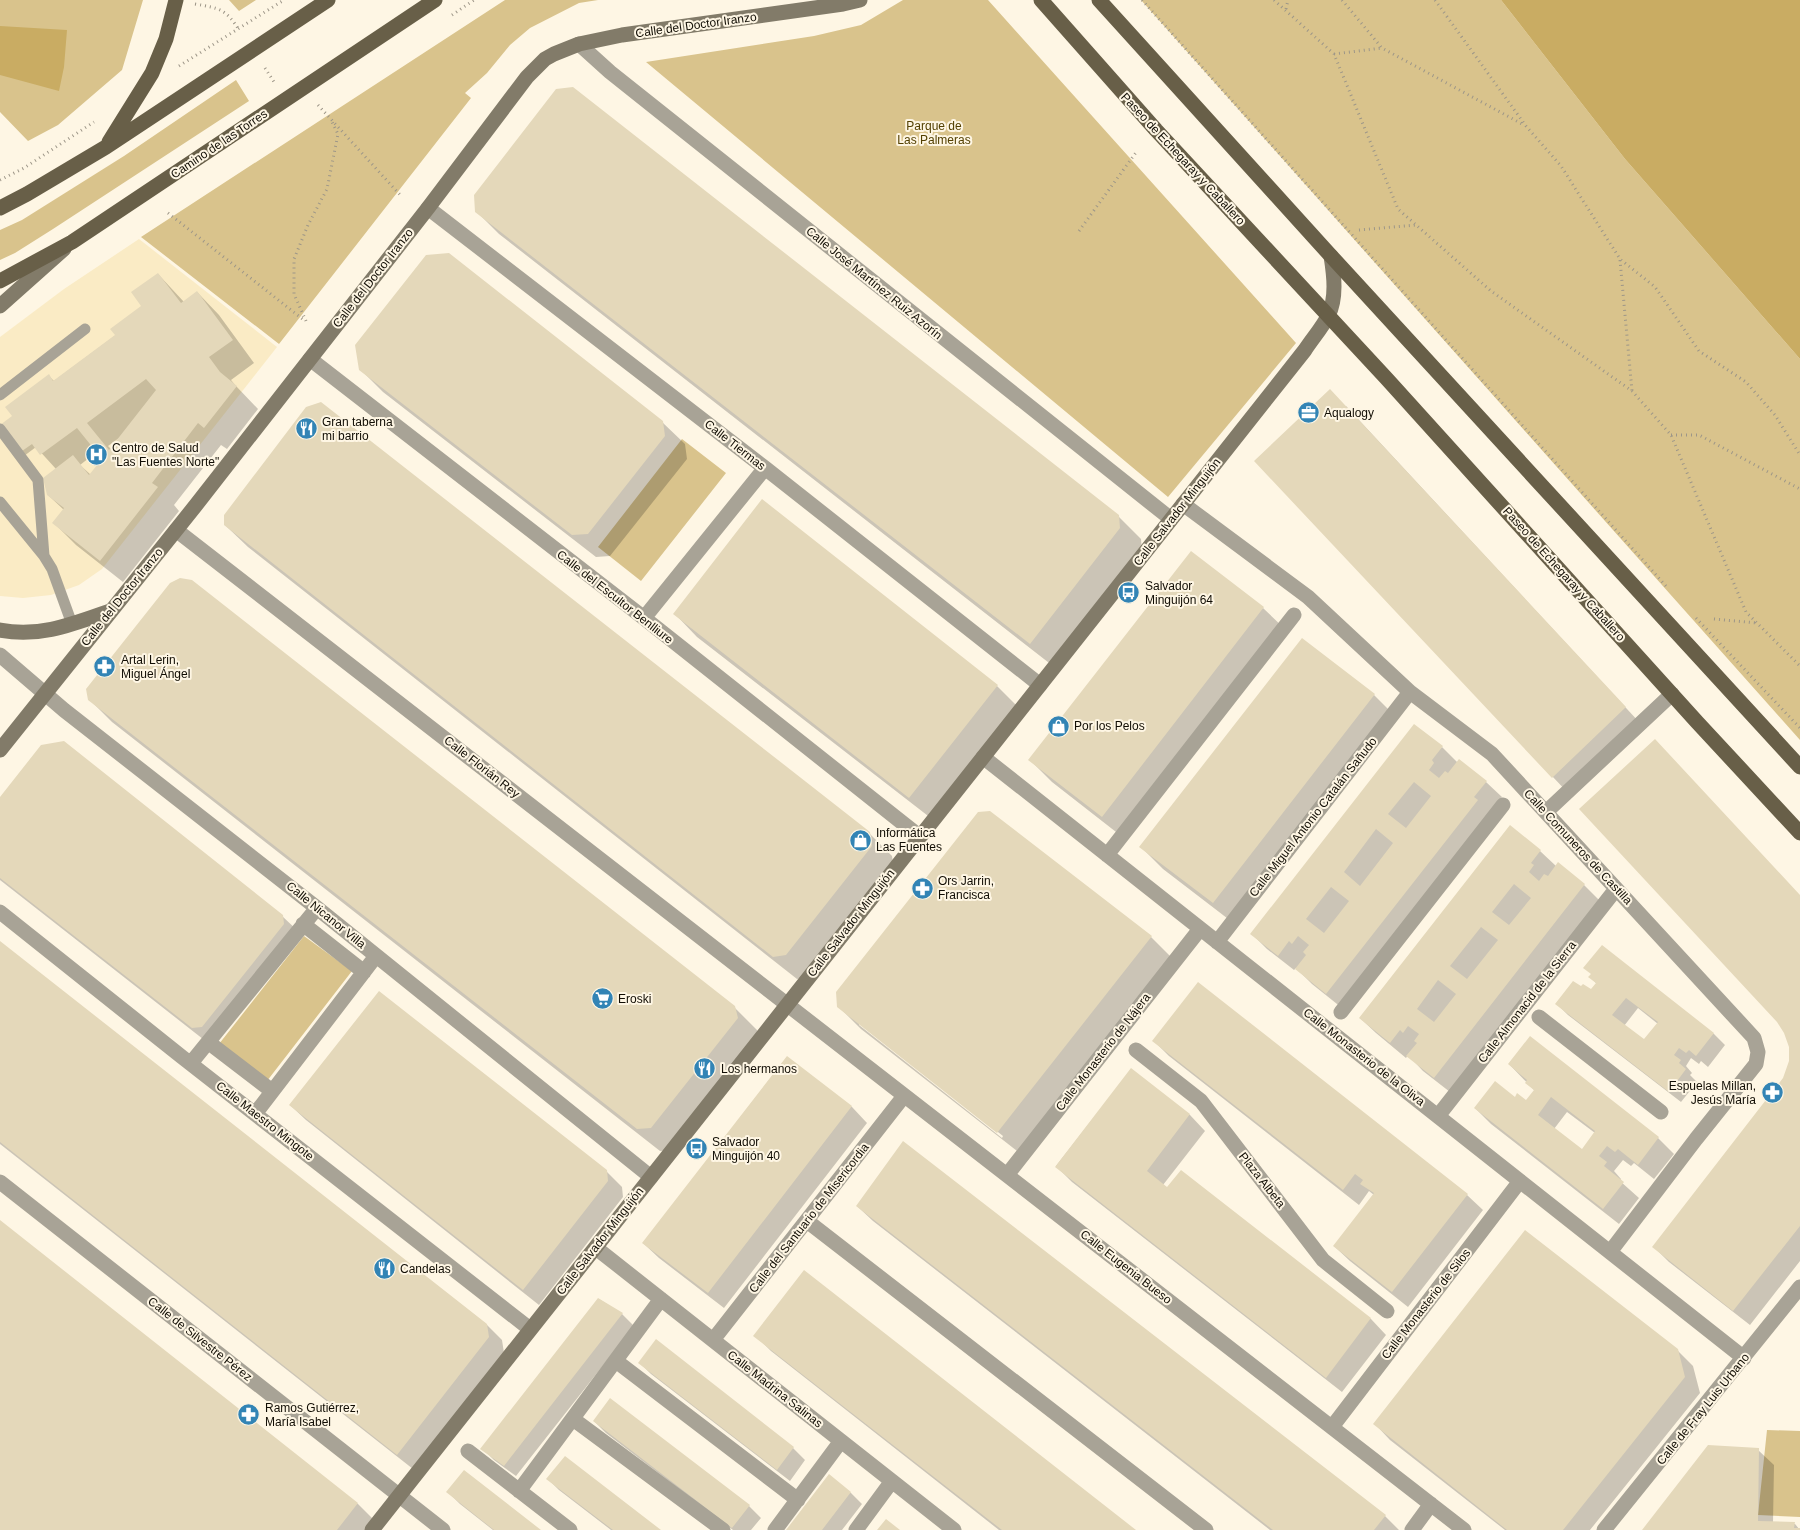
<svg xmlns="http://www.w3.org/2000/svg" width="1800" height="1530" viewBox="0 0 1800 1530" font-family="Helvetica,sans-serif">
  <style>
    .built { fill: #faebc5 }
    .green { fill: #d9c38c }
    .water { fill: #c9ac63 }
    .shadow { fill: #0003; fill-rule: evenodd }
    .building { fill: #e4d8ba; fill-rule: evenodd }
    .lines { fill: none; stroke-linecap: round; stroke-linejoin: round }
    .path { stroke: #9d9688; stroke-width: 3; stroke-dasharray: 1 4; stroke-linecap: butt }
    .lane { stroke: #a8a396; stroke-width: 11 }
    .street { stroke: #a8a396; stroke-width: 15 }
    .secondary { stroke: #827b69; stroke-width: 15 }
    .primary { stroke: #685f48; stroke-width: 15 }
    .labels { text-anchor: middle; stroke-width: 4; stroke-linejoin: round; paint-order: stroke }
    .street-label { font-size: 12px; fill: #110d04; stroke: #fef6e4 }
    .park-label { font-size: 12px; fill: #523f00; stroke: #fef6e4 }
    .poi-label { font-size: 12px; fill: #110d04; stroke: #fef6e4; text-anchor: start }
  </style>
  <rect width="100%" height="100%" fill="#fef6e4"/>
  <path class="built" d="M139,239L277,347L102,569L79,585L51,595L23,598L0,596V337L64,289Z"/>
  <path class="green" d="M0,0H143L122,70L58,125L28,141L0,112Z
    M229,0H256L239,11Z
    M505,0H598L579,3L530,28L510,45L487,73L465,93L471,98L279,344L141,237Z
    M903,0H988L1296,343L1168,497L646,62L814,36L861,25Z
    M1141,0H1501L1625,159L1800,359V740Z
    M236,80L249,101L53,229L15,253L0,260V230L22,220L124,156Z
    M682,439L726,473L641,581L598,547Z
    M304,936L352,971L267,1081L219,1044Z
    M1767,1430L1800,1431V1517L1758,1515Z"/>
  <path class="water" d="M1501,0H1800V359L1625,159Z
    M0,26L67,30L64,67L59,91L0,75Z"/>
  <path class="shadow" d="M476,211L1118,516L1141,539L1142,551L1053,666L499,234Z
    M158,274L184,302L197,292L219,315L254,363L231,380L236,386L258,409L227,449L221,445L174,505L179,511L123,582L76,545L54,523L64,510L48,495L56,469L36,447L20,459L14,417L49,376L54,381L116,335L143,306ZM119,438L111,449L108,446ZM98,451L104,458L91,475L80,465Z
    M360,369L662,422L685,444L687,459L610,556L596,557L383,392Z
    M1346,406L1640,723L1568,793L1256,461Z
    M225,525L869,833L892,856L894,869L809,977L797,979L248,547Z
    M1263,608L1286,630L1125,839L1052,782L1030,760Z
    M675,614L997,686L1020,709L932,819L697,637Z
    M1303,640L1374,695L1397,718L1236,925L1163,869L1141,847Z
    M89,699L734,1007L757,1030L760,1041L673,1150L660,1151L112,722Z
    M1442,747L1458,763L1486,782L1502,797L1342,1008L1312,984L1296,968L1294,970L1267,949L1252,934Z
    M0,799L282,916L298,931L208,1043L0,880Z
    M1510,827L1540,851L1556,866L1558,864L1584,885L1600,901L1450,1092L1423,1071L1408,1055L1406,1058L1376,1033L1360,1018Z
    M1800,895V1261L1750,1325L1669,1262L1654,1247L1784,1078L1790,1061Z
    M1151,937L1173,959L1021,1154L861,1029L838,1006ZM859,1022L1003,1136L1002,1138L859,1025Z
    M0,943L486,1324L502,1340L504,1353L413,1469L0,1144Z
    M1602,946L1714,1034L1725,1045L1708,1067L1701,1061L1699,1064L1691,1058L1686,1066L1692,1073L1690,1075L1697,1082L1681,1102L1568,1015L1557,1004L1591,991L1597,984L1590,977ZM1638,1008L1658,1024L1644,1041L1624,1026Z
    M1530,1038L1658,1138L1674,1154L1654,1179L1634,1163L1631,1166L1623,1160L1614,1171L1621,1179L1620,1181L1639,1198L1619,1224L1491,1124L1475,1108L1515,1098L1526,1102L1535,1091L1509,1064ZM1567,1112L1595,1133L1582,1151L1554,1129Z
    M1154,1041L1467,1195L1483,1210L1408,1307L1350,1261L1334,1246L1374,1195L1369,1191L1359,1205L1169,1056Z
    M787,1057L852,1107L867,1123L724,1308L659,1258L643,1243Z
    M1131,1070L1190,1115L1205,1131L1163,1185L1168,1189L1181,1172L1371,1319L1386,1335L1342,1392L1072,1182L1056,1166Z
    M290,1105L606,1171L622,1187L623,1197L539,1305L306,1120Z
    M857,1206L1385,1516L1399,1530H1270L873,1221Z
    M0,1222L358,1504L380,1526L377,1530H0Z
    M599,1299L622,1314L634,1326L516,1476L494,1460L482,1448Z
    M755,1335L1134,1530H999L771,1351Z
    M656,1341L793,1448L805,1460L790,1481L651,1374L640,1363Z
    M1677,1350L1693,1366L1700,1393L1590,1530H1505L1390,1440L1375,1424Z
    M594,1421L749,1506L761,1518L751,1530H733L606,1433Z
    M1758,1450L1774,1465L1773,1523L1795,1524L1800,1530H1643Z
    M829,1476L851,1493L862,1504L842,1530H788Z
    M548,1479L659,1530H611L559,1490Z
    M448,1492L539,1530H493L460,1504Z"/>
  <path class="building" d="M573,87L1119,515L1120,528L1030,644L475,212L474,195L556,89Z
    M449,253L663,421L665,436L588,534L572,535L359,370L355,345L426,255Z
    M158,273L181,303L197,291L233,340L209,357L220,372L237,386L204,428L198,423L152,483L158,487L100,561L52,523L64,508L47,495L43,478L73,455L89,475L102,459L77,428L40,455L32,444L15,456L0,425L12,416L5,407L49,374L53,381L115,335L110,329L141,306L131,292ZM146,379L156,390L109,450L87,423Z
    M1330,389L1626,707L1552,778L1254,461Z
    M321,402L870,832L872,846L786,955L773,957L224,525V515L306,407Z
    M762,499L998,685L909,798L673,614Z
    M1191,551L1264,607L1102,817L1028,760Z
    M180,578L192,580L735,1006L738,1018L651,1128L637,1129L88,700L86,689L170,583Z
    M1302,638L1375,694L1213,903L1139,847Z
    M1414,724L1443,746L1432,760L1434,763L1429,770L1439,778L1445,771L1448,773L1459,759L1487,781L1474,797L1478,800L1326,994L1295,969L1306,955L1303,952L1309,945L1298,936L1292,944L1289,941L1278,956L1250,934ZM1414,782L1431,796L1406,828L1388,814ZM1376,829L1393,843L1360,886L1344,872ZM1331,887L1349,901L1324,933L1306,919Z
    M1655,739L1800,895V1226L1733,1311L1652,1247L1783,1078L1789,1061V1047L1784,1033L1777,1022L1579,809Z
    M64,741L283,915L284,924L202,1027L192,1028L0,878V797L41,745Z
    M990,811L1152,936L997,1133L837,1007L836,992L978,812Z
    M1510,825L1541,850L1531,863L1534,865L1529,872L1539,881L1544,874L1548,876L1558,862L1585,884L1434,1078L1406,1056L1417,1043L1414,1041L1419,1034L1408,1026L1403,1033L1400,1030L1390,1043L1359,1018ZM1514,884L1531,898L1509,925L1492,912ZM1481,927L1498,940L1467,979L1450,966ZM1438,980L1456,994L1434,1022L1417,1009Z
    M0,941L487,1324L489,1337L397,1455L0,1142Z
    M1602,945L1714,1033L1696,1056L1689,1050L1686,1053L1679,1048L1674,1055L1681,1060L1679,1063L1686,1069L1669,1092L1555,1004L1573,981L1581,986L1583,984L1591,989L1596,983L1588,977L1591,974L1583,968ZM1626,998L1658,1022L1644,1039L1612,1015Z
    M1198,982L1468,1194L1392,1292L1333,1246L1374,1193L1360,1184L1363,1180L1355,1174L1343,1190L1152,1041Z
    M379,991L607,1170L608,1181L523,1290L289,1105Z
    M1530,1036L1659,1137L1638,1165L1618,1149L1615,1152L1607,1146L1599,1156L1607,1162L1604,1166L1624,1182L1603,1209L1474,1108L1495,1081L1515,1097L1517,1093L1526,1100L1534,1090L1525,1083L1527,1080L1508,1064ZM1551,1097L1595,1131L1582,1149L1538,1115Z
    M787,1056L852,1106L708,1293L642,1243Z
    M1131,1068L1190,1114L1147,1171L1167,1187L1181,1170L1371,1318L1326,1378L1055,1167Z
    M903,1141L1386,1515L1374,1530H1273L856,1206Z
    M0,1220L358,1503L337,1530H0Z
    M1525,1230L1678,1349L1685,1377L1563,1530H1507L1373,1424Z
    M804,1270L1136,1530H1002L753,1336Z
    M598,1298L623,1313L504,1466L480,1449Z
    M656,1339L794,1447L777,1470L638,1363Z
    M610,1398L750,1505L732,1528L593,1421Z
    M1708,1445L1759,1448L1758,1521L1795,1522L1794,1528H1800V1530H1642Z
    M565,1456L661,1530H613L546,1479Z
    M464,1470L541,1530H494L446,1492Z
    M829,1474L851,1492L822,1530H786Z
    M886,1519L900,1530H877Z"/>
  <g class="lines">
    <path class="path" d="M1142,0L1666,586
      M1274,0L1334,54L1398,209L1491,291L1632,391L1671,435L1746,612L1800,666
      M1342,0L1382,48L1524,125
      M1435,0L1526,126L1561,166L1620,259L1655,287L1699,351L1746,382L1775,415L1800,455
      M195,4C219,8 226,9 239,30
      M1286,9L1288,0
      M452,15L474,0
      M1334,54L1382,48
      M179,66L284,0
      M265,68L274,82
      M318,105L402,197
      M0,180L24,168L94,122
      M168,213L305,321
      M1359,230L1416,225
      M1079,231L1137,151
      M1620,260L1632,391
      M306,321L294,294V259L308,225L327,189L338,134L331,120
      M1671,435H1699L1800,489
      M1696,618L1800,728
      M1714,619L1757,623"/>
    <path class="lane" d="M0,395L85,329
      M0,429L38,480L44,556
      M0,502L44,556L52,569L72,624"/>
    <path class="street" d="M579,44L610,72L1171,519
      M428,208L765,468L1040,685
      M310,359L644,618L919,836
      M1183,504L1308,597L1410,692L1492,754L1754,1038L1758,1052L1756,1064L1696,1139L1610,1252
      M176,530L1464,1530
      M644,618L765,468
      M0,655L64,710L317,908L651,1177
      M983,757L1744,1358
      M1546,812L1672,694
      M1107,855L1294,615
      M0,912L182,1057L530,1329
      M303,924L364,972
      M1217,942L1410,692
      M1341,1012L1503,805
      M1539,1017L1661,1112
      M208,1042L272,1091
      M1136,1050L1201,1101L1323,1260L1387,1311
      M191,1063L317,908
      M255,1114L376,956
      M1438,1116L1616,889
      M1007,1175L1200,929
      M0,1182L443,1530
      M807,1221L1206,1530
      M596,1248L954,1530
      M713,1340L904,1096
      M616,1361L798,1500
      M573,1419L723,1530
      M1332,1427L1520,1181
      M468,1451L570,1530
      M519,1491L661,1299
      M775,1530L841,1441
      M856,1530L892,1481
      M1412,1530L1431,1504
      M1604,1530L1800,1287"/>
    <path class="secondary" d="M0,306L64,249
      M0,630C39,638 73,624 110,611
      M0,750L196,505L428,208L527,77L545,59L554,54L579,44L622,35L843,4L860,0
      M372,1530L1305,350C1312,339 1322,328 1328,316C1337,298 1334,275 1331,256"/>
    <path class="primary" d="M1041,0L1156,130L1387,379L1697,722L1800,833
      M1099,0L1331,256L1800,767
      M109,142L152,73L166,39L176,0
      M0,208L27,194L106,147L328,0
      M0,281L72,242L435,0"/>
  </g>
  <defs>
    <symbol id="office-disc" viewBox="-11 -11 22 22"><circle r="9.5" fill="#3284b5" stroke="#fef6e4"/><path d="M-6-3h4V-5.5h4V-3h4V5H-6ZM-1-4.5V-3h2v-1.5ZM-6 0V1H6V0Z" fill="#fff"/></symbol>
    <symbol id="restaurant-disc" viewBox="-11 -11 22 22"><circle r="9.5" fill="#3284b5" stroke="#fef6e4"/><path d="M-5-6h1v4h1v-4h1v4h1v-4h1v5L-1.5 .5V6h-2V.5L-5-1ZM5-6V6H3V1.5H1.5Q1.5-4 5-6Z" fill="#fff"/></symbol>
    <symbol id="hospital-disc" viewBox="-11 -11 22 22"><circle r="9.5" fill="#3284b5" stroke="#fef6e4"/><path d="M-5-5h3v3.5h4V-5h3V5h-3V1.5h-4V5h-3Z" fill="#fff"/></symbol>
    <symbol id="bus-disc" viewBox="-11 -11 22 22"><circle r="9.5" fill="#3284b5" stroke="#fef6e4"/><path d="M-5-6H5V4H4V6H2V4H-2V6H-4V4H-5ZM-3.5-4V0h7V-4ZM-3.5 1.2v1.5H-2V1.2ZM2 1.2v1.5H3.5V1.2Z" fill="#fff"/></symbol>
    <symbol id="pharmacy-disc" viewBox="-11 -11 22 22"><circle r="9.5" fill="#3284b5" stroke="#fef6e4"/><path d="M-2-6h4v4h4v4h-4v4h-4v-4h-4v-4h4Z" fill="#fff"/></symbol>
    <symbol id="shop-disc" viewBox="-11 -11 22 22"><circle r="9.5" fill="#3284b5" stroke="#fef6e4"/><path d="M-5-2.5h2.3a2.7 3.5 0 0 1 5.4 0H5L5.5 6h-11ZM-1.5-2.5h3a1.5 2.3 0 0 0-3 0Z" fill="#fff"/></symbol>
    <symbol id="supermarket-disc" viewBox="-11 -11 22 22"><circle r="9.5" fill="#3284b5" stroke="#fef6e4"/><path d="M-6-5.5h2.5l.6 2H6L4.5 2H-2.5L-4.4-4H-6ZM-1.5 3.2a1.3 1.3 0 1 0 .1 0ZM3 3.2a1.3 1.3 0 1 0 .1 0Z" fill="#fff"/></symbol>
  </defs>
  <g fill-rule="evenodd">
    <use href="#office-disc" x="1296" y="400" width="25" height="25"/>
    <use href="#restaurant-disc" x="294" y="416" width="25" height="25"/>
    <use href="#hospital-disc" x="84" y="442" width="25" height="25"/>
    <use href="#bus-disc" x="1116" y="580" width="25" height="25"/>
    <use href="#pharmacy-disc" x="92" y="654" width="25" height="25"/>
    <use href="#shop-disc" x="1046" y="714" width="25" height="25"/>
    <use href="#shop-disc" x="848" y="828" width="25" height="25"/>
    <use href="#pharmacy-disc" x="910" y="876" width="25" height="25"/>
    <use href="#supermarket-disc" x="590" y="986" width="25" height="25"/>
    <use href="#restaurant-disc" x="692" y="1056" width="25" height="25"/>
    <use href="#pharmacy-disc" x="1760" y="1080" width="25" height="25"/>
    <use href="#bus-disc" x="684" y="1136" width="25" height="25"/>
    <use href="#restaurant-disc" x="372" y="1256" width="25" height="25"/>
    <use href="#pharmacy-disc" x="236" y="1402" width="25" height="25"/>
  </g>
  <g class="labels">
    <g class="street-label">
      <text transform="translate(696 25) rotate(-8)" y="4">Calle del Doctor Iranzo</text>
      <text transform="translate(219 144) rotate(-34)" y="4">Camino de las Torres</text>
      <text transform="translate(1183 159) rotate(47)" y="4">Paseo de Echegaray y Caballero</text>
      <text transform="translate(373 278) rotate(-52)" y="4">Calle del Doctor Iranzo</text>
      <text transform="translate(874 283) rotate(39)" y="4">Calle José Martínez Ruiz Azorín</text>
      <text transform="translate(735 445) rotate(38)" y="4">Calle Tiermas</text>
      <text transform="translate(1177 512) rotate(-52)" y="4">Calle Salvador Minguijón</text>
      <text transform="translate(1564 574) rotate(48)" y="4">Paseo de Echegaray y Caballero</text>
      <text transform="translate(122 597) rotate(-51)" y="4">Calle del Doctor Iranzo</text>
      <text transform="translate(615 597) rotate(38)" y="4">Calle del Escultor Benlliure</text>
      <text transform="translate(482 767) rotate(38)" y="4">Calle Florián Rey</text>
      <text transform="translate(1313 817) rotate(-52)" y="4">Calle Miguel Antonio Catalán Sañudo</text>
      <text transform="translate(1578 847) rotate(47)" y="4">Calle Comuneros de Castilla</text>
      <text transform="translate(326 915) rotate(39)" y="4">Calle Nicanor Villa</text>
      <text transform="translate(851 923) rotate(-52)" y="4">Calle Salvador Minguijón</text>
      <text transform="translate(1527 1002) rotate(-52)" y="4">Calle Almonacid de la Sierra</text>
      <text transform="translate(1103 1052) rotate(-52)" y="4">Calle Monasterio de Nájera</text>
      <text transform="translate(1364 1057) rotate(38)" y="4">Calle Monasterio de la Oliva</text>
      <text transform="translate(265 1121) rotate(38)" y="4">Calle Maestro Mingote</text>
      <text transform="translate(1262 1180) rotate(52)" y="4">Plaza Albeta</text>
      <text transform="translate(809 1218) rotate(-52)" y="4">Calle del Santuario de Misericordia</text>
      <text transform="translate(600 1241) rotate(-52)" y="4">Calle Salvador Minguijón</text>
      <text transform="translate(1126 1267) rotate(38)" y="4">Calle Eugenia Bueso</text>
      <text transform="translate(1426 1304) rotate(-52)" y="4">Calle Monasterio de Silos</text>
      <text transform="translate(200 1339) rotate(38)" y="4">Calle de Silvestre Pérez</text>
      <text transform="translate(775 1389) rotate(38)" y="4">Calle Madrina Salinas</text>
      <text transform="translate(1703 1409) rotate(-51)" y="4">Calle de Fray Luis Urbano</text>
    </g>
    <g class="park-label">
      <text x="934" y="130">Parque de<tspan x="934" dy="14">Las Palmeras</tspan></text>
    </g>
    <g class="poi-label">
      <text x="1324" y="417">Aqualogy</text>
      <text x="322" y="426">Gran taberna<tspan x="322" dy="14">mi barrio</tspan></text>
      <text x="112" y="452">Centro de Salud<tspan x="112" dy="14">"Las Fuentes Norte"</tspan></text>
      <text x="1145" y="590">Salvador<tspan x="1145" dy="14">Minguijón 64</tspan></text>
      <text x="121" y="664">Artal Lerin,<tspan x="121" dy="14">Miguel Ángel</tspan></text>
      <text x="1074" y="730">Por los Pelos</text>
      <text x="876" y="837">Informática<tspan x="876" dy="14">Las Fuentes</tspan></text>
      <text x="938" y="885">Ors Jarrin,<tspan x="938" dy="14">Francisca</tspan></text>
      <text x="618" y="1003">Eroski</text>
      <text x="721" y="1073">Los hermanos</text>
      <text x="1756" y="1090" text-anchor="end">Espuelas Millan,<tspan x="1756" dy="14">Jesús María</tspan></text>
      <text x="712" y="1146">Salvador<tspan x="712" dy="14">Minguijón 40</tspan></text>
      <text x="400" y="1273">Candelas</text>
      <text x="265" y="1412">Ramos Gutiérrez,<tspan x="265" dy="14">María Isabel</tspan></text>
    </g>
  </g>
</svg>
